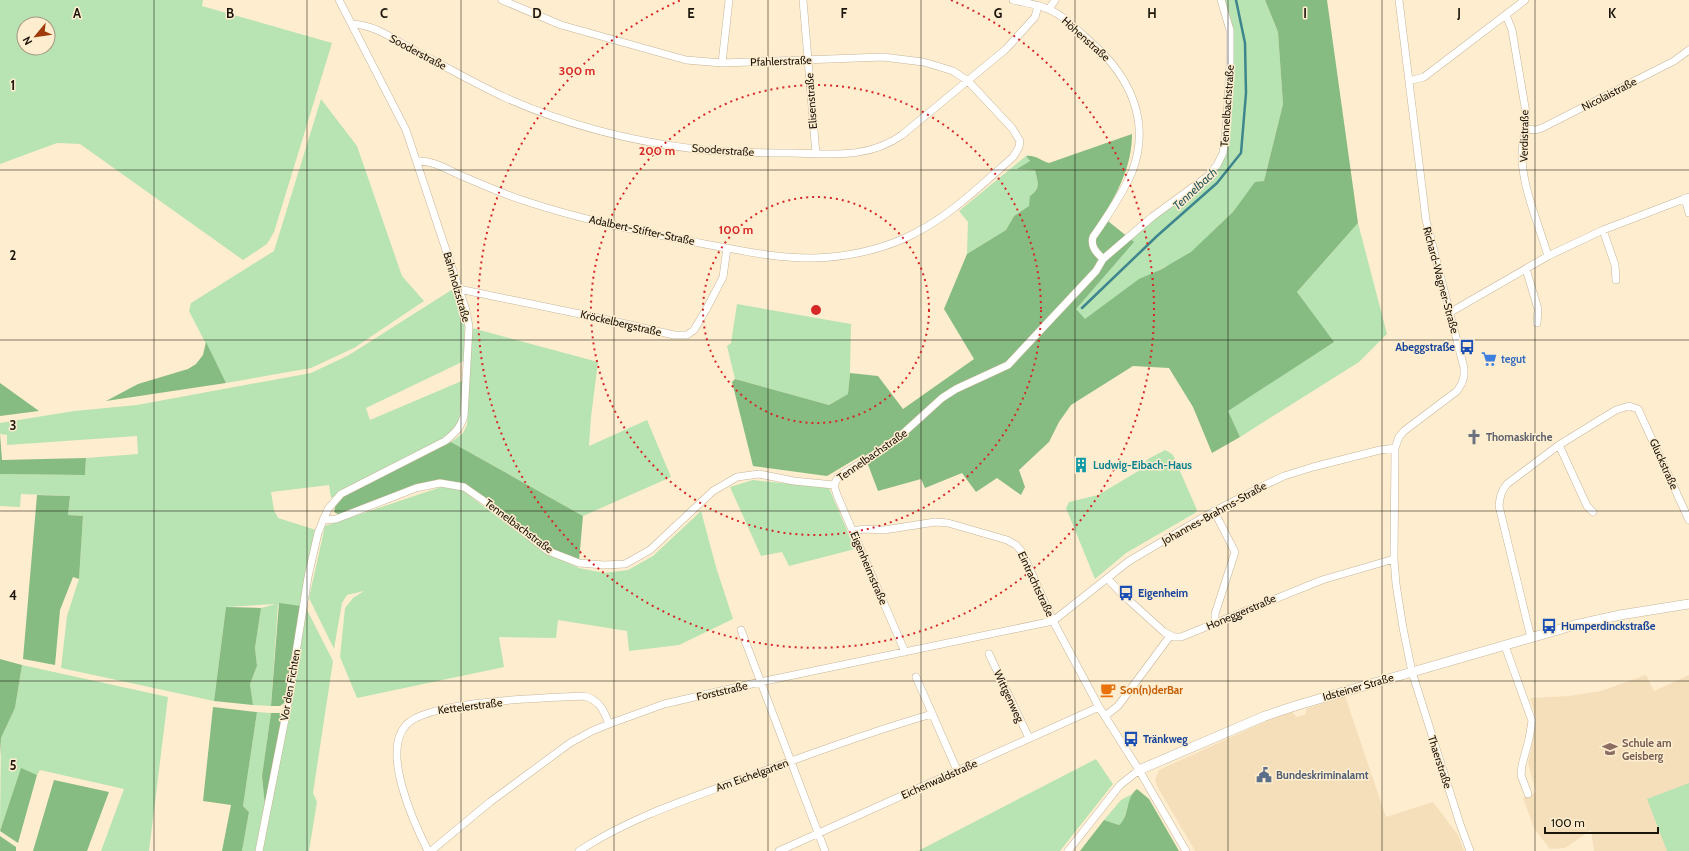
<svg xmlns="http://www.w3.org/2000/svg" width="1689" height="851" viewBox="0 0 1689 851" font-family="Cabin,sans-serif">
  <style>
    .built { fill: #f5dfbb }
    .green { fill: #b8e3b3; fill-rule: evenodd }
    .forest { fill: #86bb81 }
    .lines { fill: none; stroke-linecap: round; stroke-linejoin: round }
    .stream { stroke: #3e868d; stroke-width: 2.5 }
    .minor-casing { stroke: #c6b599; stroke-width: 8 }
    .tertiary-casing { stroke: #c6b599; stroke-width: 10 }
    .minor { stroke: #fff; stroke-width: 7 }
    .tertiary { stroke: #fff; stroke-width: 9 }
    .grid { fill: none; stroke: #1b150b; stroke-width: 1; stroke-opacity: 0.55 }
    .ring { fill: none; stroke: #d62828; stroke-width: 2; stroke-dasharray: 2 4 }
    .labels { text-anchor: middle; stroke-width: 3; stroke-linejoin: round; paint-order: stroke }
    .street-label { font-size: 11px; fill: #1b150b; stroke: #feedcf }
    .transit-label { font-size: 11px; font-weight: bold; fill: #164399; stroke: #feedcf; text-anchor: start }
    .shop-label { font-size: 11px; font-weight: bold; fill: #366cbe; stroke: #feedcf; text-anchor: start }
    .worship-label { font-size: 11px; font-weight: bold; fill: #5b616d; stroke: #feedcf; text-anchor: start }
    .culture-label { font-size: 11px; font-weight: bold; fill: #0d838f; stroke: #feedcf; text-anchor: start }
    .food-label { font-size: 11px; font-weight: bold; fill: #c56008; stroke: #feedcf; text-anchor: start }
    .education-label { font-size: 11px; font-weight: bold; fill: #785e54; stroke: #feedcf; text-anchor: start }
    .service-label { font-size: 11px; font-weight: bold; fill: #4e5e75; stroke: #feedcf; text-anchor: start }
    .water-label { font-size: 12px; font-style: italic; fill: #2c5a60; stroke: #feedcf }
    .grid-label { font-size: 13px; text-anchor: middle; font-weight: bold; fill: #1b150b; stroke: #feedcf; stroke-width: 3; stroke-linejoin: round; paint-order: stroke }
    .centre { fill: #d62828; stroke: #feedcf; stroke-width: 2 }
    .ring-label { font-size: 12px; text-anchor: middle; font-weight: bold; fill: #d62828; stroke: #feedcf; stroke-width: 3; stroke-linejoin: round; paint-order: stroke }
  </style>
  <rect width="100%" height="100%" fill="#feedcf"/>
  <path class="built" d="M1646,675L1654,691L1689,675V851H1594L1591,830L1565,848L1550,849L1535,830L1523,798L1536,792L1528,763L1534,736L1536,717L1530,698L1569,696L1601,691Z
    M1345,696L1386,817L1433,802L1458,835L1464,851H1195L1157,786L1155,780L1159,770L1269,720L1292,712L1297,717L1306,714V709Z"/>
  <path class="green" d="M0,0H203L202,6L332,43L274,232L267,244L243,260L80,144L57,143L0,164ZM24,24H48V48H24Z
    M1221,0H1265L1278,32L1283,104L1264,181L1230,220L1179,264L1166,266L1142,281L1096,321L1051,336L1103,259L1208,176L1223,153L1230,30Z
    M321,99L357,146L402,276L424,301L354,348L311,368L226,383L189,311L191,303L274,251Z
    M1026,156L1030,161L1018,169L1035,170C1038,183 1041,188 1030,196V206L1014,216L1006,230L967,254L968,222L959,211Z
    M1358,223L1387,334L1359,362L1240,437L1227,411L1333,342L1297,292Z
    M453,289L465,316L464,361L366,408L370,420L464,380L461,423L445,439L331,498L329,485L271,492L274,510L278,518L316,530L301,606L278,604L271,706L253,705L250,684L257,666L255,648L261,608L276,604L226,607L214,701L61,668L67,616L79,579L83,516L68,515L70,496L21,494L20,507L0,506V474L85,475L86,458L138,454L137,436L7,445V435L0,434V423L74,411L137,405L311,373L349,355Z
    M737,304L851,324L850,373L848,394L829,405L735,379L727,346L731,343Z
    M472,328L598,362L591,417L589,446L647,420L671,477L583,516L451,442L463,433L467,425Z
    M1165,450L1169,452L1173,455L1197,510L1195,513L1126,553L1095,579L1066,508L1069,502L1098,495L1140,470L1148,459Z
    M753,480L829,488L855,549L789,566L782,552L761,556L730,487Z
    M441,487L462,490L544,552L579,568L604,573L628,570L653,556L701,511L716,567L733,619L679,645L629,651L627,631L558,620L556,638L499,637L504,667L357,698L340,657L345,608L353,598L364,591L347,595L342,603L334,649L309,598L325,526Z
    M306,608L333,661L313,793L317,802L309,851H260Z
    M22,665L168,697L149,851H101L124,789L40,770L37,775L21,769L0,831L1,738L15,708Z
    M257,712L271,713L262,776L265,807L256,851H242L249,812L243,806Z
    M1096,759L1113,784L1060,851H918Z
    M1689,783V851H1667L1647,799Z
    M1132,794L1123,821L1119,825L1104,820L1121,800Z"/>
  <path class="forest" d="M1265,0H1327L1358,223L1297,292L1334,342L1228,411L1240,437L1212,453L1193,407L1169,368L1133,366L1071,405L1059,422L1049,442L1019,470L1025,487L1021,495L997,478L976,492L962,473L925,488L921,479L878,491L864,454L827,476L753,466L732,382L735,379L829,405L848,394L850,373L878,376L903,409L974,359L944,309L967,254L1006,230L1014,216L1029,206L1030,196C1041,188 1038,183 1035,170L1017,169L1030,161L1026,156C1034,154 1042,161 1049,163L1132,134C1132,166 1118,191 1103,217L1134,242L1076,309L1085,319L1139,279L1160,270L1191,252L1233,212L1255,182L1264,181L1283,104L1278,32Z
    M206,342L226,383L106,401L138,384L188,369L196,364L203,355Z
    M0,383L39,411L0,416Z
    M0,434L2,460L86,458L85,475L0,474Z
    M451,442L583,516L579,561L549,549L464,485L440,480L340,515L334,512L336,503L345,495Z
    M37,495L70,496L68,515L83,516L79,579L73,577L60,610L55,665L23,659Z
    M279,603L301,606L284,703L280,706H271Z
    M226,607L261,608L255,648L257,666L250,684L253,705L214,701Z
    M0,659L22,665L15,708L1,738L0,756Z
    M213,707L257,712L243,806L249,812L242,851H222L231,805L203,801Z
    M271,713H283L265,807L262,776Z
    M21,768L37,775L18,843L0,831Z
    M54,780L109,792L87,851H33Z
    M1137,789L1149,799L1179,851H1080L1104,820L1119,825C1130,816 1125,798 1137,789Z
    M0,836L16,847V851H0Z"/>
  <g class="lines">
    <path class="stream" d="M1082,308L1157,236L1217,183L1241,153L1246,93L1245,43L1236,0"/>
    <defs>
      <path id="minor" d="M803,0L816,154
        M1013,0C1024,3 1037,4 1048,9C1065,16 1080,33 1093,44C1131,78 1151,123 1132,172C1122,195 1107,217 1093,237C1090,247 1097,253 1103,259
        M1399,0L1426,220L1464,368V376L1462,383L1457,391L1404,431L1399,437L1395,448L1394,559L1396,584L1403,628L1412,672L1460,824L1470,851
        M1049,9L1055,0
        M1506,15L1512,30L1526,113C1527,129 1521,144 1522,160C1524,192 1539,225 1548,256
        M352,24C376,25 395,40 415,51C445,66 474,83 504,97C564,124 630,141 695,149C727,153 760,153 792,153C831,154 868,159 902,135L1006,49L1035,17L1038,6
        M722,63L729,0
        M1409,81L1424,77L1525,0
        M1525,129L1536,130L1542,128L1674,61L1689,50
        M417,161C433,160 448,170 462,176C483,185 503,194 525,201C585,221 648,233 710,245C744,251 780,259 815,258C845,257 875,251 903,239C946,220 978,188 1013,157L1019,147L1020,141L1012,128L968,81L953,71L937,66L923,62L883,57L722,63L686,60L561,25L502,0
        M1685,198L1689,213
        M1603,230L1615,265L1616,280
        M1526,269L1538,309L1537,323
        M459,289L604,319L674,335H687L694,330L707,308L723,277L727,248
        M1449,313L1548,256L1603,230L1689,197
        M1559,445L1587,506L1593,512
        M834,485L838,477L872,456L899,437L942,398L956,389L1008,365L1096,271L1103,259L1152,217L1208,176L1217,165L1223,153L1227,119L1230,62V30L1221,0
        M834,485L837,495L905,652
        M1214,511L1235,552L1215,614V623
        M323,520L336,519L416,488L440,483L464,487L487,503L548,551L579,563L604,565L625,564L650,550L713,491L737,477L759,474L794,481L834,485
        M853,531L864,529L884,530L935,522L948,523L1007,540L1016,545L1022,552L1053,621L1099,707L1139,770L1186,851
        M1107,578L1122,594L1164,632L1174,637H1181L1322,580L1394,559
        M741,630L825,851
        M1531,638L1499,506C1500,497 1501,491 1507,484L1559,445L1616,410L1629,406L1638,409L1689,520
        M1505,646L1532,721L1529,739L1522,765L1521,775L1528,794
        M989,654L1029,738
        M916,677L957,770
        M1105,716L1118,706L1170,636
        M259,851L287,709L308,577L318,533L328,509L341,494L445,441C455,433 461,427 464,416L469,327L466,310L406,130L339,0
        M428,851C414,823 381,752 406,725C428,700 549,698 584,696C599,700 604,710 609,724
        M431,851L490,802L570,743L592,731L609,724L664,704L760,682L1053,621L1129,561L1209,514L1261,487L1284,476L1313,467L1380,450L1395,448
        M579,851C628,819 682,801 737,781C801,757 866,733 932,714
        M779,851L1099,707
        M1068,851L1120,785L1139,770"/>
      <path id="tertiary" d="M1139,770L1265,716L1298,705L1575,625L1620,615L1689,604"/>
    </defs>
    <use href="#minor" class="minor-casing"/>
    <use href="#tertiary" class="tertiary-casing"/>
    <use href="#minor" class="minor"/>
    <use href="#tertiary" class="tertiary"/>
  </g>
  <path class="grid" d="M154,0V851M307,0V851M461,0V851M614,0V851M768,0V851M921,0V851M1075,0V851M1228,0V851M1382,0V851M1535,0V851M0,170H1689M0,340H1689M0,511H1689M0,681H1689"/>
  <g class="ring">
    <circle cx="816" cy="310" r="113"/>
    <circle cx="816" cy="310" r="225"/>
    <path d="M951 0A338 338 0 1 1 681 0"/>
  </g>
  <defs>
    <symbol id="bus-bare" viewBox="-9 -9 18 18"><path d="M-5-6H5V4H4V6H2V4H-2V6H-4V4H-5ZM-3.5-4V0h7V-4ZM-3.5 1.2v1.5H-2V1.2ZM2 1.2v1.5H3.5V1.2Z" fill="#1a4fb4" stroke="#feedcf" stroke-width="2.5" paint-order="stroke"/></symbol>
    <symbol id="supermarket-bare" viewBox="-9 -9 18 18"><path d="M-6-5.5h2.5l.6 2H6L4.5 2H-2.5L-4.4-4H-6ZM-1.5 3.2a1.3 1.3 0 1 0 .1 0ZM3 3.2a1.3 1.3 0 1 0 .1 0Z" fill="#3f7fe0" stroke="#feedcf" stroke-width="2.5" paint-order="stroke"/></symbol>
    <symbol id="church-bare" viewBox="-9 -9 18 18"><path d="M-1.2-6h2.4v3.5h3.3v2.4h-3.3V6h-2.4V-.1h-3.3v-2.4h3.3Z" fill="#6b7280" stroke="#feedcf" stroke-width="2.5" paint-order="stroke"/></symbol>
    <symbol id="building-bare" viewBox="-9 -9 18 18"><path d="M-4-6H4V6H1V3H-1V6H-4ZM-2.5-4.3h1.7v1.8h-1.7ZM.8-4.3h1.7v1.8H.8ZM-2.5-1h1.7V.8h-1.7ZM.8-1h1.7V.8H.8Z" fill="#0f9aa8" stroke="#feedcf" stroke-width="2.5" paint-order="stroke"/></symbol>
    <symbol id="cafe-bare" viewBox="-9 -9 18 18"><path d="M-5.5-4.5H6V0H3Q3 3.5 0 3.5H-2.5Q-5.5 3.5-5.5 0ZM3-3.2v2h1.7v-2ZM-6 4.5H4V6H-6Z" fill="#e8710a" stroke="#feedcf" stroke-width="2.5" paint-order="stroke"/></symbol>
    <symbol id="school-bare" viewBox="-9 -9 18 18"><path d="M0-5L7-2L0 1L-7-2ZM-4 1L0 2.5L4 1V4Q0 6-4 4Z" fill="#8d6e63" stroke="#feedcf" stroke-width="2.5" paint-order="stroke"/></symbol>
    <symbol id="civic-bare" viewBox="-9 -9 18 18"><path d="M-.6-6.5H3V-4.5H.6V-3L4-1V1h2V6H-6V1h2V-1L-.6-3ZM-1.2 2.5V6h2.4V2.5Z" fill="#5c6f8a" stroke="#feedcf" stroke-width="2.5" paint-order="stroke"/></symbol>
  </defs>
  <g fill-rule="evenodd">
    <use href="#bus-bare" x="1456" y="336" width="22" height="22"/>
    <use href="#supermarket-bare" x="1478" y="348" width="22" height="22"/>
    <use href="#church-bare" x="1463" y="426" width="22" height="22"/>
    <use href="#building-bare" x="1070" y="454" width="22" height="22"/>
    <use href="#bus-bare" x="1115" y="582" width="22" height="22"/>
    <use href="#bus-bare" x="1538" y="615" width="22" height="22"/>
    <use href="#cafe-bare" x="1097" y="679" width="22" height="22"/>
    <use href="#bus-bare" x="1120" y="728" width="22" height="22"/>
    <use href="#school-bare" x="1599" y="738" width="22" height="22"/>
    <use href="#civic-bare" x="1253" y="764" width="22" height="22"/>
  </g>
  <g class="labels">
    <g class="street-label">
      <text transform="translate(1086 39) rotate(42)" y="4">Höhenstraße</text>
      <text transform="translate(418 52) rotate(28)" y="4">Sooderstraße</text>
      <text transform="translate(781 61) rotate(-2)" y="4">Pfahlerstraße</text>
      <text transform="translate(1609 94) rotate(-27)" y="4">Nicolaistraße</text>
      <text transform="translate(811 101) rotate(-94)" y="4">Elisenstraße</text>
      <text transform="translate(1227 106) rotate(-86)" y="4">Tennelbachstraße</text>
      <text transform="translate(1524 136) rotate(-89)" y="4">Verdistraße</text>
      <text transform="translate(723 150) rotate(4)" y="4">Sooderstraße</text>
      <text transform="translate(642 230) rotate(12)" y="4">Adalbert-Stifter-Straße</text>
      <text transform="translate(1441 280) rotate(75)" y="4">Richard-Wagner-Straße</text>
      <text transform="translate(457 287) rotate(74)" y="4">Bahnholzstraße</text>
      <text transform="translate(621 323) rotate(13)" y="4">Kröckelbergstraße</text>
      <text transform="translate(872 455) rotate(-35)" y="4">Tennelbachstraße</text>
      <text transform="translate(1664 464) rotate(66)" y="4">Gluckstraße</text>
      <text transform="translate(1214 513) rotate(-29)" y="4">Johannes-Brahms-Straße</text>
      <text transform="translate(519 526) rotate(37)" y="4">Tennelbachstraße</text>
      <text transform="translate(869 568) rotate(67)" y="4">Eigenheimstraße</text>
      <text transform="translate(1036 584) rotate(65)" y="4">Eintrachtstraße</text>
      <text transform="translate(1241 612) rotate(-23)" y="4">Honeggerstraße</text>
      <text transform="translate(290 685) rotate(-80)" y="4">Vor den Fichten</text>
      <text transform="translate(1358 687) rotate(-16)" y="4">Idsteiner Straße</text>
      <text transform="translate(722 691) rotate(-13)" y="4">Forststraße</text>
      <text transform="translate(1009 696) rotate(65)" y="4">Wittgenweg</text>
      <text transform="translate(470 706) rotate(-7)" y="4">Kettelerstraße</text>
      <text transform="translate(1440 762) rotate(72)" y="4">Thaerstraße</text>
      <text transform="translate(752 775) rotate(-20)" y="4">Am Eichelgarten</text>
      <text transform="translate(939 779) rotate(-24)" y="4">Eichenwaldstraße</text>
    </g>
    <g class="transit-label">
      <text x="1455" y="351" text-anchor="end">Abeggstraße</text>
      <text x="1138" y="597">Eigenheim</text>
      <text x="1561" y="630">Humperdinckstraße</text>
      <text x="1143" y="743">Tränkweg</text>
    </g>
    <g class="shop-label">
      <text x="1501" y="363">tegut</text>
    </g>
    <g class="worship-label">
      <text x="1486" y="441">Thomaskirche</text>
    </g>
    <g class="culture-label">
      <text x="1093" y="469">Ludwig-Eibach-Haus</text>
    </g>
    <g class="food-label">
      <text x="1120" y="694">Son(n)derBar</text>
    </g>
    <g class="education-label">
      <text x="1622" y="747">Schule am<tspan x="1622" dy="13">Geisberg</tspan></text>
    </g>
    <g class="service-label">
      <text x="1276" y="779">Bundeskriminalamt</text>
    </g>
    <g class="water-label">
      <text transform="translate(1195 189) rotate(-43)" y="4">Tennelbach</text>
    </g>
  </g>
  <g class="grid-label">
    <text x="77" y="18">A</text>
    <text x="230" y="18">B</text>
    <text x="384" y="18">C</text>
    <text x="537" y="18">D</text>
    <text x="691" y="18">E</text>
    <text x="844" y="18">F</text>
    <text x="998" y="18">G</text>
    <text x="1152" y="18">H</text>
    <text x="1305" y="18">I</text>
    <text x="1459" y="18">J</text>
    <text x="1612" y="18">K</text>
    <text x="13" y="90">1</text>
    <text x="13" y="260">2</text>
    <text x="13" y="430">3</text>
    <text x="13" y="600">4</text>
    <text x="13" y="770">5</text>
  </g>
  <circle cx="816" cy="310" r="6" class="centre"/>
  <g class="ring-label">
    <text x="577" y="75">300 m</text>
    <text x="657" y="155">200 m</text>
    <text x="736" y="234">100 m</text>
  </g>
  <g transform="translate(36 36) rotate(241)"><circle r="19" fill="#feedcf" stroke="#a39781"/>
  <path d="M0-3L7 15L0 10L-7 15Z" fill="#9f3a0a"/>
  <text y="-6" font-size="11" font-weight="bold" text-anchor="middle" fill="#1b150b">N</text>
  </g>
  <path d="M1545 827v6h113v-6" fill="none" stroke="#1b150b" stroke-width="2"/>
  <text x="1551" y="827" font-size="12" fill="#1b150b" stroke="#feedcf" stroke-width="3" paint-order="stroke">100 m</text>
</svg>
